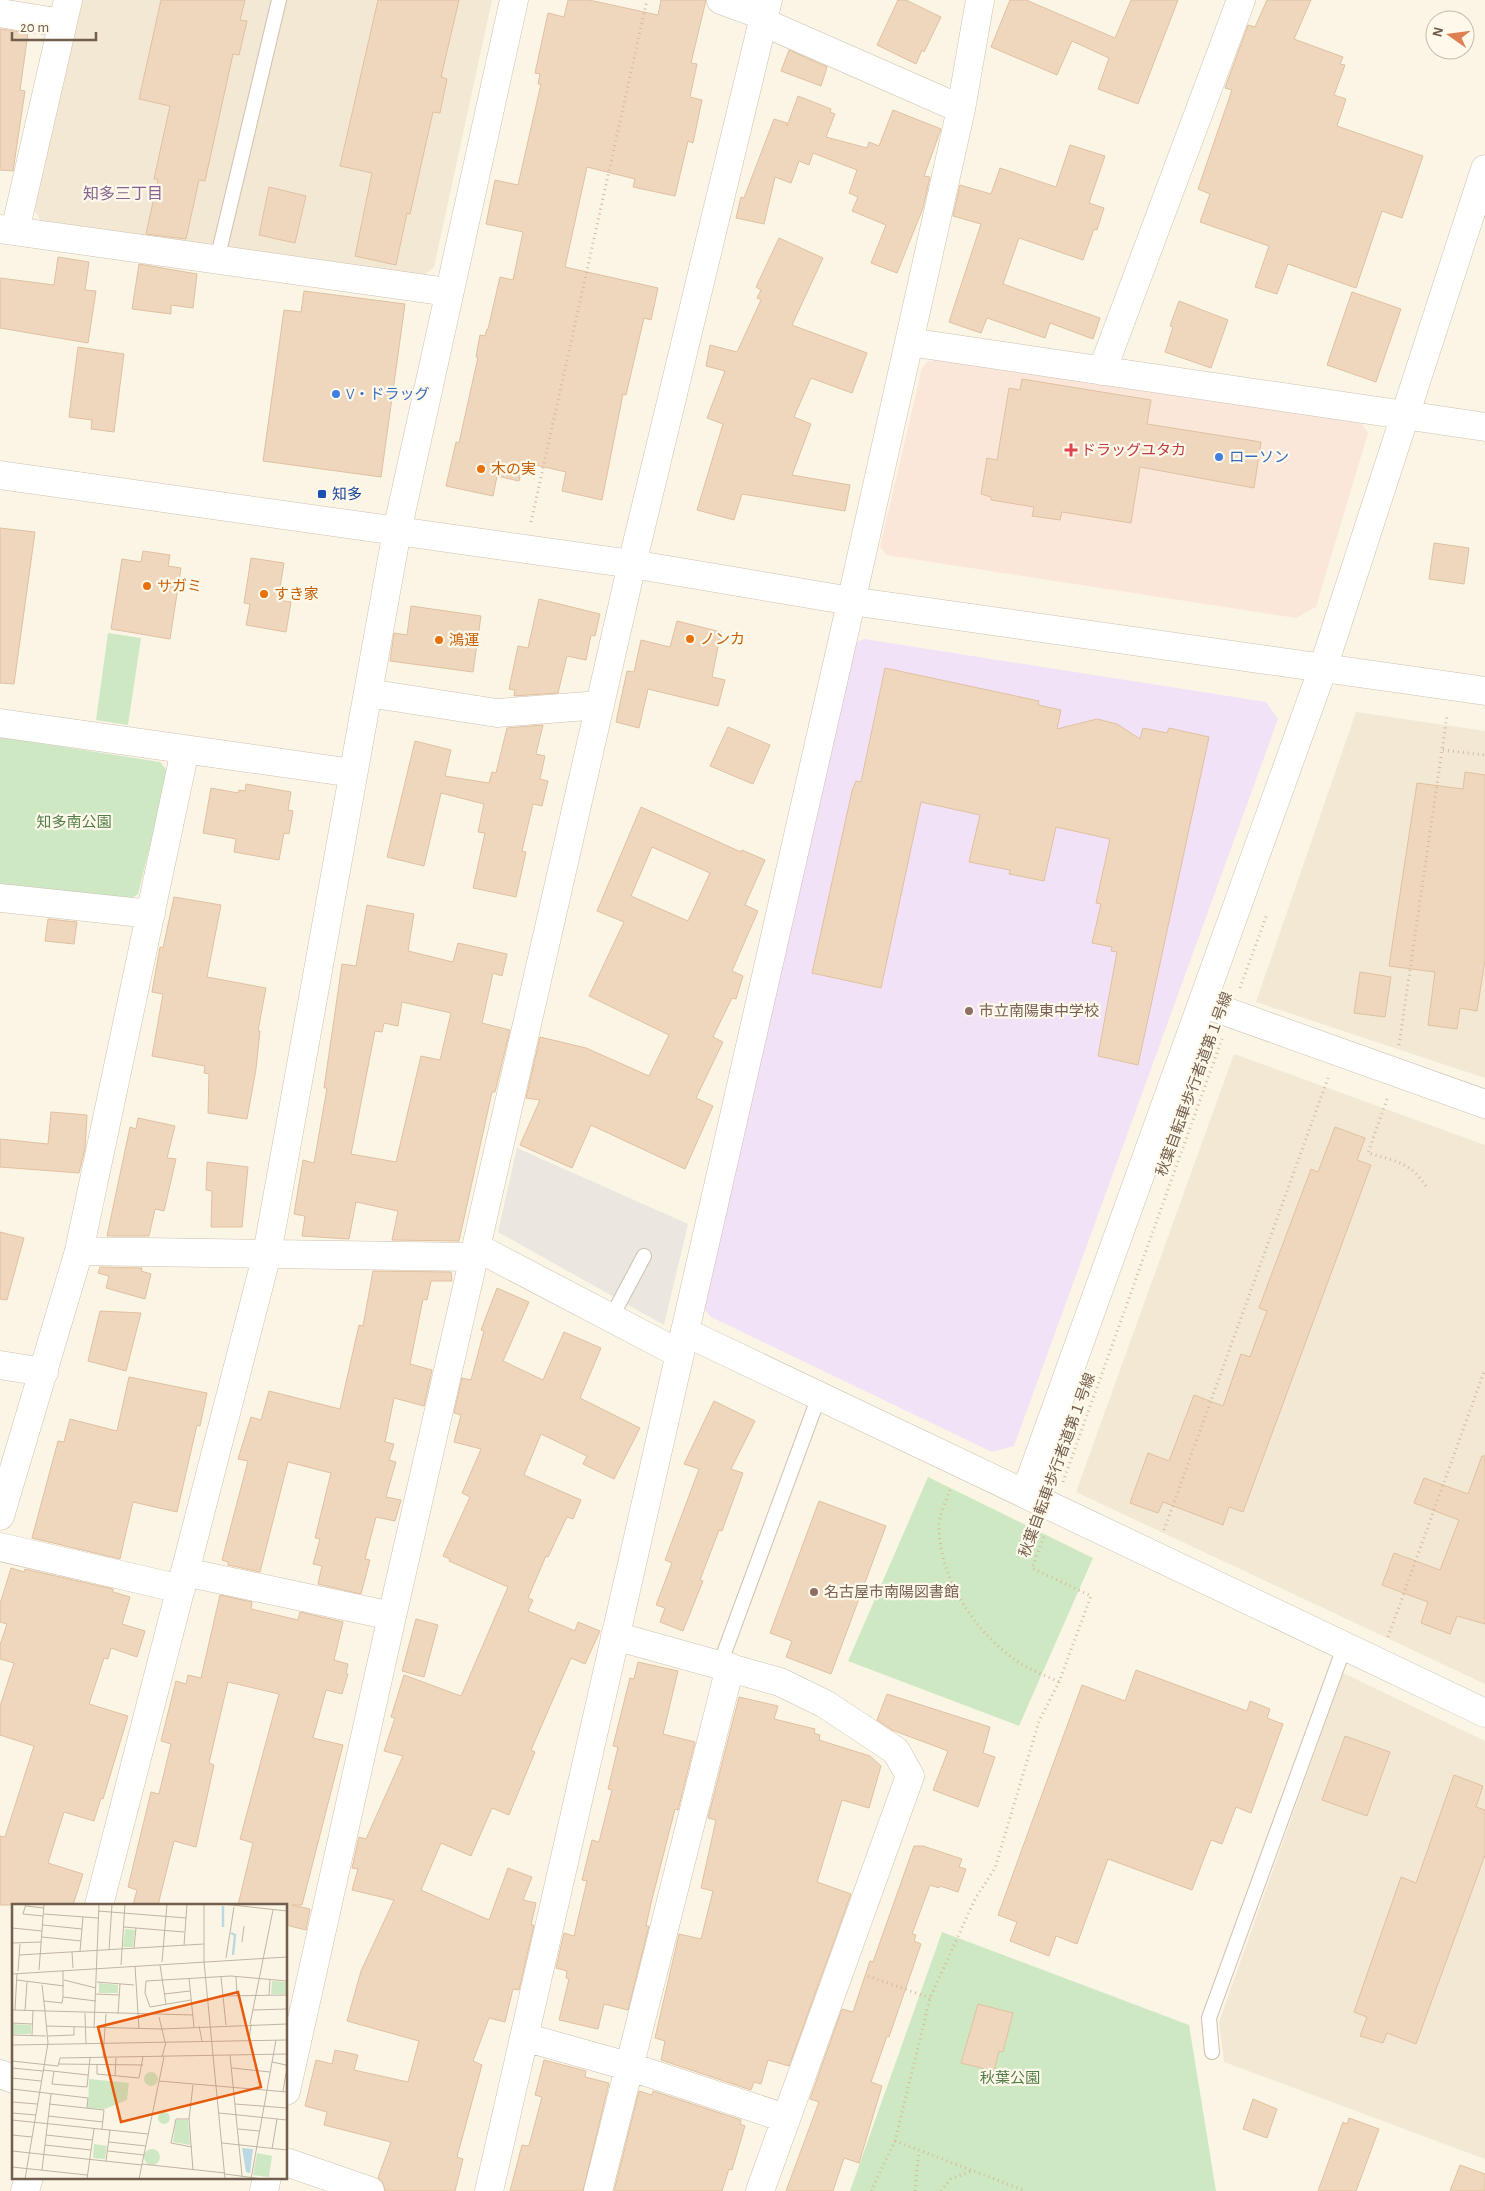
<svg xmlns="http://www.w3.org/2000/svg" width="1485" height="2191" viewBox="0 0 1485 2191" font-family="'Alegreya Sans','Noto Sans JP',sans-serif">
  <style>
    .residential { fill: #f2e8d4 }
    .commercial { fill: #fbe7d9 }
    .industrial { fill: #ebe6df }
    .education { fill: #f2e2f7 }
    .green { fill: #cee8c4 }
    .building { fill: #efd7be; stroke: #e0c09f; fill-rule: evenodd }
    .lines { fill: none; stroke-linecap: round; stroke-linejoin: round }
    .service-casing { stroke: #cec0af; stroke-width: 16 }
    .minor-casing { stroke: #cec0af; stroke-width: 29 }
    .tertiary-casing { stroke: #cec0af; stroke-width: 29 }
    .path { stroke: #d3baa1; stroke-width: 3; stroke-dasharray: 1 4; stroke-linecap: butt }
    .service { stroke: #fff; stroke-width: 14 }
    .minor { stroke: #fff; stroke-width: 28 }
    .tertiary { stroke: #fff; stroke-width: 28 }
    .shop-dot { fill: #3f7fe0; stroke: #fef9eb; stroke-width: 2 }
    .health-dot { fill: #e0444e; stroke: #fef9eb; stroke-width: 2 }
    .food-dot { fill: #e8710a; stroke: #fef9eb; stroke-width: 2 }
    .transit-dot { fill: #1a4fb4; stroke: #fef9eb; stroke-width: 2 }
    .education-dot { fill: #8d6e63; stroke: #fef9eb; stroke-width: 2 }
    .labels { text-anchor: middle; stroke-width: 4.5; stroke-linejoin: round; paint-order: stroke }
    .shop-label { font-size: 15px; fill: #366cbe; stroke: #fef9eb; text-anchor: start }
    .health-label { font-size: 15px; fill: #be3a42; stroke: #fef9eb; text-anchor: start }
    .food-label { font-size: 15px; fill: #c56008; stroke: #fef9eb; text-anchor: start }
    .transit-label { font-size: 15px; fill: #164399; stroke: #fef9eb; text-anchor: start }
    .park-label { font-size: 15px; fill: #517d47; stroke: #fef9eb }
    .education-label { font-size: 15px; fill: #785e54; stroke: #fef9eb; text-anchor: start }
    .street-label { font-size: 15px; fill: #725e4c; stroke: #fef9eb }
    .neighbourhood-label { font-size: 16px; fill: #85638e; stroke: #fef9eb }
    .inset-river { fill: none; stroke: #bad9e3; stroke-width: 2.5 }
    .inset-road { fill: none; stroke: #c0b4a3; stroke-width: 1 }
    .view { fill: #e8590c; fill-opacity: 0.15; stroke: #e8590c; stroke-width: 2.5 }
    .inset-edge { fill: none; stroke: #725e4c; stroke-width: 2.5 }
  </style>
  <rect width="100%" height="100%" fill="#fbf5e5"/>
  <path class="residential" d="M80,0H492L434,267L424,275L42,222L34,210Z
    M1356,712L1485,731V1078L1256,1002Z
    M1234,1054L1485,1145V1684L1076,1492Z
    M1343,1673L1485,1741V2159L1224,2062L1219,2022Z"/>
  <path class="commercial" d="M938,359L1360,422L1368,433L1316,607L1296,618L886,555L880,547L922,368L927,362Z"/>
  <path class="industrial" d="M517,1148L688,1224L664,1325L498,1232Z"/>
  <path class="education" d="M864,639L1266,702L1278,719L1014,1446L992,1452L711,1317L698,1302L852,644Z"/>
  <path class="green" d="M108,633L141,638L128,725L96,720Z
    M0,737L160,762L168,772L138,894L128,901L0,888Z
    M928,1477L1093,1558L1019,1726L848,1661Z
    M942,1932L1189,2025L1216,2191H850Z"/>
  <path class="building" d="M161,0H245L240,20L247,21L239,55L233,54L205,181L199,180L186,239L146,234L158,179H154L170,106L139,99Z
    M378,0H459L441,77L447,79L440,113L433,112L410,214L407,213L396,265L355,256L372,173L340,166Z
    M568,0H589L658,15L661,0H706L691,63L697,64L690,97L702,100L693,143L688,141L675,196L633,187L635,179L587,167L565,267L658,288L651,320L644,318L626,395L623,394L602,500L562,491L566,472L523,462L519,481L497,476L493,496L446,486L456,442L459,443L478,357H476L480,335L485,336L487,329H488L500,277L513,280L523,232L486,224L495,180L518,185L541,84H538L540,74L535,73L548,13L564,17Z
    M898,0H906L941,17L924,52L922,50L916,64L877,45Z
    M1010,0H1026L1115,38L1131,0H1178L1138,104L1098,89L1109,58L1072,41L1057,75L991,47Z
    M1267,0H1311L1294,39L1343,57L1340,64L1345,65L1334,95L1346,99L1337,126L1423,156L1402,218L1382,211L1356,288L1288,264L1277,294L1255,287L1269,246L1200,222L1210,194L1198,189L1232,90L1225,88L1248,25L1255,27Z
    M0,29L28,33L20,90L25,91L13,171L0,170Z
    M789,50L827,67L821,86L781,71Z
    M798,96L831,109L830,112L835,114L826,137L867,148L869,142L879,146L893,110L941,129L924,176L930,177L923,208L897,273L871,263L886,225L852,211L858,197L849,193L857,170L813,153L809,165L799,161L791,183L775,177L764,224L736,218L741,197L744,198L774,119L787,123V126Z
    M1070,145L1105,156L1089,203L1104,208L1097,230L1094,229L1083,260L1019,238L1003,284L1100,318L1093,339L1050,323L1045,338L987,318L981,333L949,322L981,224L953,216L960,185L991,194L1000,168L1056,187Z
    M269,187L306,196L295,243L259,235Z
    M779,238L823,258L792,325L867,353L852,393L811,378L794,417L811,424L792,475L850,485L845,511L742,494L734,520L697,510L723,424L707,418L725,371L706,366L710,345L737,352L761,300L757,298L761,290L756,287Z
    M58,257L89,262L85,290L96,291L88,343L0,328V278L54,285Z
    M139,264L197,274L193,308L171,305V314L132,309Z
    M304,291L405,304L381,477L263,461L284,310L301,312Z
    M1352,292L1401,309L1376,382L1327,365Z
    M1179,301L1228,320L1211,368L1165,352L1173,327L1170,326Z
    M78,347L124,354L114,432L91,429L92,420L69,417Z
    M1022,379L1151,400L1147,424L1261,442L1254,488L1140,467L1131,523L1062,512L1060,520L1032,516L1034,507L991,500V497L981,494L987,458L997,460L1009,388L1020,390Z
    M0,528L35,532L14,684L0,683Z
    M1434,543L1469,548L1464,584L1429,579Z
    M143,551L170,555L168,566L181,568L170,639L111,629L122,559L141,562Z
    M251,558L284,563L278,600L291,602L286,632L246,625L250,604L244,603Z
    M539,599L600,614L595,636L591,635L586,660L567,656L558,693L514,696L515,690L509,689L518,646L528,648Z
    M411,606L481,616L473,672L390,661L394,633L407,635Z
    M677,621L721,632L712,677L725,680L718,706L648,689L639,728L616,722L627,671L634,672L641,640L670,647Z
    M885,668L1039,701L1038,705L1061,710L1057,729L1097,719L1117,724L1140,739L1143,728L1167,733L1169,728L1209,737L1138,1065L1098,1056L1117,952L1111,951L1112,947L1092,943L1101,904L1096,903L1110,839L1056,827L1044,881L1009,874L1010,870L969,862L980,815L921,802L881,988L812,973L852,791L856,781L861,782Z
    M543,725L536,754L545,756L540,779L548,781L542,806L533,804L522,851L526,852L516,897L473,888L485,833L478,832L484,804L441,793L424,866L387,857L415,741L451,750L445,776L489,783L492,772L496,773L507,728Z
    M728,727L770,745L753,784L710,766Z
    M1465,772L1485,775V960L1477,1011L1460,1008L1457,1029L1428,1025L1435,972L1389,966L1417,783L1463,789Z
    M246,784L291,792L288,810L293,811L289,834L284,833L279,860L234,852L236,839L203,833L211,788L238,793L239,790L245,791Z
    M641,807L741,852L742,850L765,860L745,905L758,911L732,971L743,976L736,999L732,998L713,1037L723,1042L696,1098L713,1106L685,1169L591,1125L572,1168L520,1145L540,1100L526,1098L540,1037L586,1048L649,1076L669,1035L589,996L624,922L597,911ZM652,847L710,873L688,921L631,896Z
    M174,897L221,905L207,977L266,988L258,1031H260L256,1069L247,1119L208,1113L209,1074L204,1073L205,1066L152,1056L163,994L152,992L160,947L163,948Z
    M367,905L414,914L408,951L453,962L458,943L507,954L502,976L493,973L482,1023L510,1030L495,1092H492L459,1241L392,1240L398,1211L356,1202L349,1239L302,1236L305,1216L294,1214L303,1160L314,1163L327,1088H324L342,964L356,966ZM402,1002L451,1013L440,1060L421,1056L396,1162L351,1154L375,1031L382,1032L384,1023L398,1026Z
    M48,919L77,922L74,944L45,941Z
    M1360,972L1391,977L1385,1017L1354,1013Z
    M51,1112L87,1115L85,1149L79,1173L0,1167V1139L48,1144Z
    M138,1118L175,1126L167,1158L176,1159L164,1211L155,1209L149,1236H107L130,1127L136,1129Z
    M1335,1127L1365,1138L1357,1160L1371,1165L1243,1512L1229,1507L1223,1525L1163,1502L1158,1513L1130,1503L1148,1453L1169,1461L1194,1395L1223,1406L1241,1354L1250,1357L1267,1311L1259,1308L1269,1281L1311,1169L1318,1172Z
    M207,1162L248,1167L242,1227H211L212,1191L206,1190Z
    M0,1232L24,1238L7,1300L0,1299Z
    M100,1267L142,1268L141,1271L151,1274L145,1299L106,1288L109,1276L98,1273Z
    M373,1271L451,1272L452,1281H431L427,1300L423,1299L410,1364L432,1370L424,1406L394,1398L385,1442L394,1444L389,1460L396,1462L386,1497L401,1500L395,1521L376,1517L365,1559L370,1560L361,1594L318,1584L322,1566L313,1564L320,1539L315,1538L331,1473L288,1462L260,1572L228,1565V1562L222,1560L248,1461L238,1459L251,1417L261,1420L269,1391L340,1409L359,1325L363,1326Z
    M497,1288L529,1302L503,1361L543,1380L564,1332L601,1348L580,1398L640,1428L614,1479L583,1464L587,1456L541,1434L524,1475L581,1500L573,1519L567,1517L548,1557L546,1556L528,1598L533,1600L528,1611L575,1631L578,1622L600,1631L585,1664L571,1658L531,1750L535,1752L509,1815L492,1808L471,1856L441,1843L421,1890L489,1920L508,1868L532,1877L523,1900L536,1903L531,1925H534L519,1990L513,1989L505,2022L489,2018L473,2061L482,2065L457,2157L463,2159L455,2191H385L382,2181L378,2178L391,2142L324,2125L327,2112L305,2106L316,2060L332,2064L335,2050L358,2055L354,2070L408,2082L419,2041L347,2021L361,1971L394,1900L352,1890L358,1869L352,1868L359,1837L366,1839L403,1756L384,1751L395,1718L391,1717L404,1675L461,1696L508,1587L449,1561L450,1559L443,1556L470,1497L462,1493L481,1449L454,1442L461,1415L454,1413L462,1378L471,1380L484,1331L481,1330Z
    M100,1311L141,1313L126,1371L88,1361Z
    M129,1377L207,1393L200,1426L197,1425L177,1512L133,1502L120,1559L32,1538L58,1441L64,1442L70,1419L117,1431Z
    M714,1401L755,1421L731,1469L743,1473L722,1531L719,1530L700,1580L703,1581L683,1631L660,1622L665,1608L656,1605L672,1563L665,1560L699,1469L684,1464Z
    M1482,1456H1485V1624L1457,1616L1450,1634L1421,1623L1428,1602L1382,1585L1394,1553L1440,1570L1459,1520L1414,1503L1424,1478L1468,1494Z
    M819,1501L886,1526L831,1674L786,1657L792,1641L770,1633Z
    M11,1568L24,1572L25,1569L113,1589V1592L130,1597L122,1624L145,1631L137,1657L111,1648L108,1659L104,1658L89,1704L128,1716L103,1799L101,1798L94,1821L64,1812L48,1863L83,1874L73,1905H0V1836L5,1837L34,1746L0,1735V1706L14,1663L0,1659V1645L7,1624L0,1622V1604Z
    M220,1595L252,1602L251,1609L298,1620L300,1612L343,1622L334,1660L348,1664L346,1673L348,1674L342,1694L326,1690L313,1738L343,1745L302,1905H292L310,1909L306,1930L286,1925V1905H238L253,1843L240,1839L279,1694L228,1682L209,1763L214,1765L196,1847L174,1841L158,1905H133L137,1890L128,1887L151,1792L159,1794L171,1744L161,1741L176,1681L186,1684L188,1675L201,1678Z
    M416,1619L438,1625L424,1677L402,1671Z
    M638,1662L678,1671L663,1734L695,1742L678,1810L675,1809L651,1903L646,1926H649L628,2010L604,2004L598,2029L559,2020L569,1979L566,1978L567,1971L556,1968L564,1933L574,1936L587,1881L582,1880L592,1840L599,1842L612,1790L608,1789L618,1747L613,1746L630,1678L634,1679Z
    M1136,1670L1247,1711L1250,1701L1270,1709L1267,1718L1283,1724L1251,1813L1236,1807L1222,1844L1211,1840L1192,1890L1108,1859L1077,1944L1056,1936L1049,1956L1010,1941L1017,1922L998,1915L1082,1685L1125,1701Z
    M887,1694L990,1727L983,1753L995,1757L978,1807L933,1790L948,1751L892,1730L877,1720Z
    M739,1697L778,1706L774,1719L815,1729L814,1733L820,1735L819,1740L870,1756L881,1766L869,1808L842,1800L817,1882L851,1894L789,2066L768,2060L761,2084L754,2082L751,2090L661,2060L665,2041L655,2038L679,1934L701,1939L713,1891L701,1888L716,1820L708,1818Z
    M1345,1736L1390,1752L1367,1816L1322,1800Z
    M1454,1775L1483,1786L1476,1807L1485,1810V1855L1416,2044L1387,2033L1383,2043L1360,2036L1367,2017L1354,2012L1401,1877L1416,1883Z
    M914,1846H923L962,1859L959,1867L966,1869L958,1892L940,1886L939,1888L930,1885L912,1934L916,1935L914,1941L921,1944L889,2037L887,2036L871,2082L882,2086L859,2163L844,2158L833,2191H786L819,2102L810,2099L842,2009L853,2012L870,1961L873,1962Z
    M978,2004L1013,2013L1003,2052L999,2051L994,2071L961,2063Z
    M544,2060L586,2071L585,2077L609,2083L583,2191H510L522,2145L529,2146L542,2097L535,2095Z
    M639,2091L652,2095L653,2091L741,2120L740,2124L745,2126L732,2170L729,2169L722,2191H614Z
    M1253,2099L1277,2109L1267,2138L1243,2129Z
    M1349,2118L1379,2129L1356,2191H1318L1343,2122L1347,2124Z
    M1460,2165L1485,2174V2191H1450Z"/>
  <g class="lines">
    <defs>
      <path id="service" d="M217,260L279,0
        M611,1318L644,1256
        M720,1664L819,1396
        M1212,2052L1209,2018L1345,1645"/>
      <path id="minor" d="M721,0L765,16
        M0,13L62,23
        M763,22L961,109
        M0,229L448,292
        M15,231L68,0
        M909,342L1485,427
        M1102,371L1241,0
        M368,693L497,713L600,705
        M0,723L353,773
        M0,898L151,914
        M1202,1003L1485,1104
        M476,1247L680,1354
        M79,1251L474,1257
        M0,1365L44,1372
        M1025,1494L1323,668
        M0,1516L79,1251L185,750
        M0,1547L181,1589
        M185,1572L392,1616
        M615,1636L780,1682L825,1704L896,1751L910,1776L760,2191
        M99,1905L267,1254L397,531L514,0
        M524,2037L631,2067L785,2118
        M0,2074L14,2079
        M286,2091L392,1616L632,564L768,0
        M286,2162L370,2191
        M25,2191L29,2177
        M264,2191L267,2177
        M489,2191L844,634L961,109L980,0
        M598,2191L730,1667"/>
      <path id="tertiary" d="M0,475L632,564L851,601L1485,691
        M1323,668L1485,169
        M685,1332L1485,1713"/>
    </defs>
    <use href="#service" class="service-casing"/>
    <use href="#minor" class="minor-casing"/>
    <use href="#tertiary" class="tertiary-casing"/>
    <path class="path" d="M531,522L647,0
      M1443,750L1485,755
      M1240,988L1267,914
      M1399,1045L1447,716
      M1387,1099L1368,1153C1396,1161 1412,1163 1427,1188
      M1063,1482L1222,1039
      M950,1490C946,1501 939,1515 939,1526C939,1580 977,1635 1021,1664C1032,1671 1047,1676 1059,1682
      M1164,1530L1328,1078
      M1388,1637L1485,1369
      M868,1976L930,1998
      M895,2141L1026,2191
      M871,2191L895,2141L930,1998L975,1899L995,1868L1039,1721L1059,1682L1091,1596L1032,1568L1045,1533
      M915,2191L919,2151
      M941,2191L951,2179L971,2171"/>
    <use href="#service" class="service"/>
    <use href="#minor" class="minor"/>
    <use href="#tertiary" class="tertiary"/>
  </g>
  <g class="shop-dot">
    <circle cx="336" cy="394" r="5"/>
    <circle cx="1219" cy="457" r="5"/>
  </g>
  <path class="health-dot" d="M1068.5 442.5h5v5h5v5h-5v5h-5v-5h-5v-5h5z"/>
  <g class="food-dot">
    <circle cx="481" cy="469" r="5"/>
    <circle cx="147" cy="586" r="5"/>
    <circle cx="264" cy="594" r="5"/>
    <circle cx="690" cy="639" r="5"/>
    <circle cx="439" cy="640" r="5"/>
  </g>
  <rect class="transit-dot" x="317" y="489" width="10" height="10" rx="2.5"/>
  <g class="education-dot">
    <circle cx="969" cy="1011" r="5"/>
    <circle cx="814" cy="1592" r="5"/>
  </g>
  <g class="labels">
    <g class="shop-label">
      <text x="346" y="399">V・ドラッグ</text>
      <text x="1229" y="462">ローソン</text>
    </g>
    <g class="health-label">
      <text x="1081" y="455">ドラッグユタカ</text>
    </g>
    <g class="food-label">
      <text x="491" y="474">木の実</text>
      <text x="157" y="591">サガミ</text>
      <text x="274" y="599">すき家</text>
      <text x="700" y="644">ノンカ</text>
      <text x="449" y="645">鴻運</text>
    </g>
    <g class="transit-label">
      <text x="332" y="499">知多</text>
    </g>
    <g class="park-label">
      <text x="74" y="827">知多南公園</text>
      <text x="1010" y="2083">秋葉公園</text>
    </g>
    <g class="education-label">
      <text x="979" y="1016">市立南陽東中学校</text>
      <text x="824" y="1597">名古屋市南陽図書館</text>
    </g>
    <g class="street-label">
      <text transform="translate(1194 1084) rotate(-70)" y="5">秋葉自転車歩行者道第１号線</text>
      <text transform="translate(1057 1465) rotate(-70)" y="5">秋葉自転車歩行者道第１号線</text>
    </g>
    <g class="neighbourhood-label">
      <text x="123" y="199">知多三丁目</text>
    </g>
  </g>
  <g transform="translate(12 1904)">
    <rect width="275" height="275" fill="#fbf5e5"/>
    <path d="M113,25L123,26L121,43H111ZM260,77L275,78V90H259ZM87,79L106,81V89H87ZM0,120L19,121V130H0ZM132 175a7 7 0 1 1 14 0a7 7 0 1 1-14 0ZM77,175L117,179L115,196L93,205L76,204ZM146 214a6 6 0 1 1 12 0a6 6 0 1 1-12 0ZM164,216H176L178,241L161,238ZM82,240L95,242L93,255L81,254ZM132 253a8 8 0 1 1 16 0a8 8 0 1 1-16 0ZM245,249L260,252L257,273L241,271Z" fill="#cee8c4"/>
    <path d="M230,244L241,245L238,269L234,268Z" fill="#bad9e3"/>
    <path class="inset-river" d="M211,2V23M219,29L223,31L221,51"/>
    <path class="inset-road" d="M14,0L11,10L31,12M192,0V58L213,275M211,0L275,7M14,2L32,4M86,7L174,14M32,10L86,14M31,21L70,25M112,23L172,28M0,24L30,27M30,33L69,37M230,38L232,22M0,39L29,38M172,41L175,0M122,44L124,24M97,46L100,0M68,47L71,13M60,48L61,64M7,51L192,40M214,54L222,3M150,58L155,0M109,61L113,0M148,61L154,100M123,62L127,125M27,66L32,0M6,67L8,40M0,70L275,53M209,73L214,121M224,73L225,92M177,74L182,123M5,76L52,82M52,76L84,84M85,78L122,81M30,81L33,107M84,90L107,91M152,90L178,87M257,91L258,76M211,92L275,91M51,93V67M179,96L138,103L133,89L134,77L219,72L275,77M32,97L50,99L51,93L84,97M0,106L181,111M3,106L5,69M241,106L275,105M13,107L15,78M73,109L74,140M106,110L108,80M147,113L153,138M0,119L20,120M238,120L261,6M34,122L150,125L275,120M187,122L190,137M82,124L87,0M0,131L34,132M20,131L21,107M36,132L62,131V123M237,137L239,120M0,141L275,136M218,151L230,272M150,153L154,138M91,154L94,110M0,157L46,162L48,154L275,150M260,158L274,161L275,170M47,160L131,161M85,161V170L127,174L131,153M0,164L31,167M220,164L258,168M31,166L76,171M42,167L40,180L75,183L78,154M103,172L104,154M0,174L29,177M147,177L275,188M181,181L177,215L181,266M0,185L76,194L75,204M271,187L274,169M0,198L25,200M37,200L92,206L90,225M223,200L275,204M0,209L24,211M207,209L275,216M36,212L91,218M177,215H164L159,239L180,243M0,216L136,230M226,225L247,227M0,231L20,233M34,231L80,236M97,238L134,242M210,239L275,246M33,241L79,246M260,245L265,215M0,247L130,261M96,247L132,251M94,257L98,226M130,260L213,269M0,263L75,271M30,266L39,190M213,270L251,275M13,275L36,139L33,107M75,275L82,225M127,275L152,153M239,275L264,136"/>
    <path class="view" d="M226,88L249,183L109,218L86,123Z"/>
    <rect width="275" height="275" class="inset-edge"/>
  </g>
  <g transform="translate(1450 35) rotate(284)"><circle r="24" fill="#fef9eb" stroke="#c6bbab"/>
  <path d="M0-4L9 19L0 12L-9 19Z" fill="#de8051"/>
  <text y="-8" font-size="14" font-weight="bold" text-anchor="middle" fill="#725e4c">N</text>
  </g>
  <path d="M12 32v8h84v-8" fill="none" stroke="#725e4c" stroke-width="2.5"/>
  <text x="20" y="32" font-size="15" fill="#725e4c" stroke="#fef9eb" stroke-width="4" paint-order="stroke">20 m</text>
</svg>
